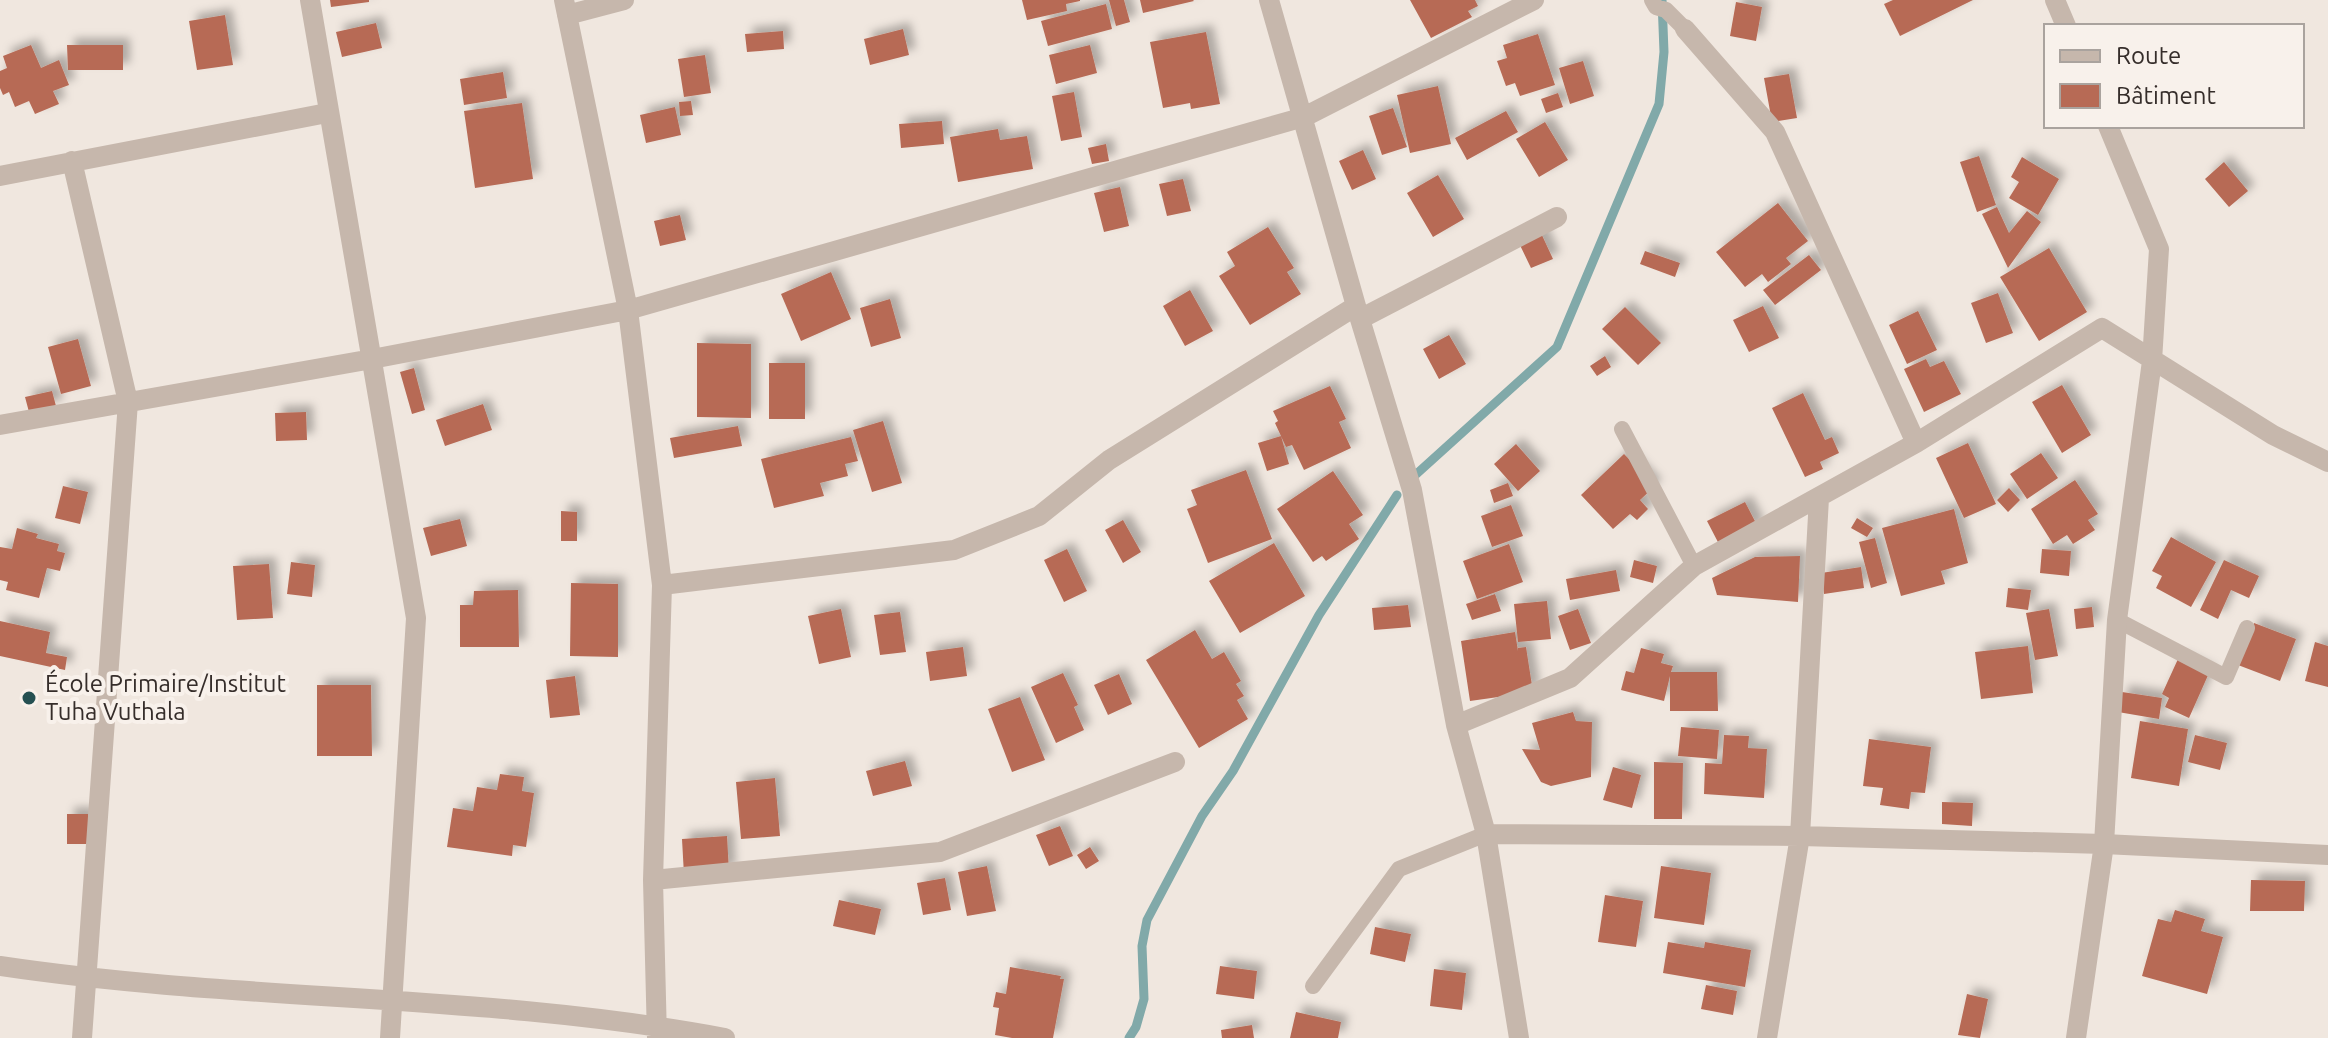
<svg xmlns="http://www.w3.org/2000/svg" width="2328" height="1038" viewBox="0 0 2328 1038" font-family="Ubuntu,sans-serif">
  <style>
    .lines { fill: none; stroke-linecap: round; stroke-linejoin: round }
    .stream { stroke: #81a9a9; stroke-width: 9 }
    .building { fill: #b76a55; filter: url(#shadow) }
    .lane { stroke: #c6b7ac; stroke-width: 16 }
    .street { stroke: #c6b7ac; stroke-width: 20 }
    .poi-dot { fill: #255052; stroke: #f8f1eb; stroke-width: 3 }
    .labels { text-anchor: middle; stroke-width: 8; stroke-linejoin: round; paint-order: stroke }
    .poi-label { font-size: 24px; fill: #352d2a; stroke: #f8f1eb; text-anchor: start }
  </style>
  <defs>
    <filter id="shadow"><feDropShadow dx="7" dy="-7" stdDeviation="4" flood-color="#0004"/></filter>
  </defs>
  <rect width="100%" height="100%" fill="#f0e7df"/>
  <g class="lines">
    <path class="stream" d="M1412,478L1557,347L1659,104L1664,52L1662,0
      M1129,1038L1136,1027L1144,999L1142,946L1147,920L1202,816L1233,771L1319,615L1397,495"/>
  </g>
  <path class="building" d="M330,0H369V2L331,7Z
    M1022,0H1080V1L1066,4L1067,11L1027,20Z
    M1109,0H1124L1130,22L1116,26Z
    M1140,0H1193L1194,1L1143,13Z
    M1410,0H1475L1478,6L1468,11L1472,17L1431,38Z
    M1893,0H1973L1900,36L1884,4Z
    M1736,2L1762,7L1756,41L1730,36Z
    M1106,4L1112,29L1048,46L1041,21Z
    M225,15L233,65L197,70L189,21Z
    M376,23L382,48L342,57L336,32Z
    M903,29L909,55L870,65L864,39Z
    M783,31L784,49L747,52L745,34Z
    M1206,32L1220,104L1191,109L1190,103L1163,108L1150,42Z
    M1538,34L1555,85L1520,96L1515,83L1506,86L1497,61L1507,58L1503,45Z
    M31,45L41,68L59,60L69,85L53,91L59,104L35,114L29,101L15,107L9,92L3,95L0,88V71L7,68L3,56Z
    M67,45H123V70H68Z
    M1090,45L1097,73L1056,84L1049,55Z
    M705,55L711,93L684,97L678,59Z
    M1583,61L1594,96L1570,104L1559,68Z
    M503,72L507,98L464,105L460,79Z
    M1789,74L1797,118L1772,122L1764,78Z
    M1438,86L1451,144L1410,153L1397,95Z
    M1074,92L1082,137L1061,141L1052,96Z
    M1558,93L1563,107L1546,113L1541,99Z
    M691,101L693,115L680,116L679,102Z
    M522,103L533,179L475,188L464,111Z
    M675,107L681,135L646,143L640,115Z
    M1393,108L1407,147L1382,155L1369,116Z
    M1506,111L1518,132L1467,160L1455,138Z
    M942,121L944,144L901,148L899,124Z
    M1545,122L1568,160L1539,177L1516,139Z
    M998,129L1000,140L1027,136L1033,169L958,182L950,137Z
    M1106,144L1109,161L1092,164L1088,148Z
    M1363,150L1376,179L1352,190L1339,161Z
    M1979,156L1996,205L1977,212L1960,162Z
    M2022,157L2059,179L2038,215L2009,198L2019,182L2011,177Z
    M2224,162L2248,191L2229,207L2205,179Z
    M1438,175L1464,219L1433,237L1407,193Z
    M1183,179L1191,211L1167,216L1159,184Z
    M1120,187L1129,226L1104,232L1094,193Z
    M1778,203L1808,241L1786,258L1791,264L1768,282L1762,274L1745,287L1716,252Z
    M1997,207L2009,233L2027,211L2041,222L2008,268L1982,214Z
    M680,215L686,240L660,246L654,221Z
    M1268,227L1294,268L1287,272L1301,294L1250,325L1219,276L1235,266L1227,252Z
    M1540,231L1553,259L1531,268L1518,241Z
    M2049,248L2087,312L2039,341L2000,277Z
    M1645,251L1680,263L1675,277L1640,264Z
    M1809,255L1821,270L1775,305L1763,290Z
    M831,272L851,319L801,341L781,294Z
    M1190,290L1213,331L1185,346L1163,306Z
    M1998,293L2013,333L1986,343L1971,303Z
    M890,299L901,338L871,347L860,308Z
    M1763,306L1779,338L1749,352L1733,320Z
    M1625,307L1661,343L1638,365L1602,329Z
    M1918,311L1937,350L1907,364L1889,325Z
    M1449,335L1466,364L1439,379L1423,349Z
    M78,339L91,386L61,394L48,347Z
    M697,343L751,344V418L697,417Z
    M1605,356L1611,367L1597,376L1590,366Z
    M1926,359L1930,367L1944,361L1961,394L1924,412L1904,369Z
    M769,363H805V419H769Z
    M414,368L425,410L412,414L400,372Z
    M2062,385L2091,435L2062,453L2032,402Z
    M1330,386L1346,419L1339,422L1351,448L1304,470L1292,445L1286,447L1275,423L1278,421L1273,411Z
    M52,391L56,406L29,412L25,397Z
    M1803,393L1825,440L1832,437L1839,453L1820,462L1823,469L1805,477L1772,408Z
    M483,404L492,430L445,446L436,420Z
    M306,412L307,440L276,441L275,413Z
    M883,421L902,483L872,492L853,430Z
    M738,426L742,446L674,458L670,438Z
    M1281,436L1289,464L1267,471L1258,443Z
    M851,437L858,461L845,464L848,476L820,483L824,496L774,508L761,459Z
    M1968,443L1996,504L1964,518L1936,458Z
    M1516,444L1540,471L1518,491L1494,464Z
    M2041,453L2058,478L2027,499L2010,474Z
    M1624,454L1655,486L1640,500L1648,509L1637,520L1630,514L1613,529L1581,495Z
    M1246,470L1272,539L1208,563L1187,509L1197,505L1191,490Z
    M1333,471L1363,515L1349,524L1359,539L1326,561L1322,556L1313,562L1277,509Z
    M2075,480L2098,514L2088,520L2095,530L2073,544L2067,535L2053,544L2031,509Z
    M1508,483L1513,496L1494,503L1490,490Z
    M63,486L88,492L80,524L55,518Z
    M2009,488L2020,500L2008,512L1997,500Z
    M1745,502L1758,527L1720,546L1707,521Z
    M1511,505L1523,536L1492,547L1481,516Z
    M1954,509L1968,563L1941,571L1945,584L1901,596L1882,528Z
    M561,511L577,512V541H561Z
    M1857,518L1873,528L1867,537L1851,528Z
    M460,519L467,546L431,556L423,528Z
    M1123,520L1141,552L1123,563L1105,530Z
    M17,528L38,534L36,538L59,544L57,551L65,553L60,571L47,568L39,598L6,590L8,582L0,580V547L12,549Z
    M2171,537L2216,562L2191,607L2156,588L2162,576L2152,571Z
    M1875,538L1887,583L1871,588L1859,542Z
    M1274,543L1305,596L1240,633L1209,581Z
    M1509,544L1523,582L1477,599L1463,561Z
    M1067,549L1087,591L1064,602L1044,560Z
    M2042,549L2071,551L2069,576L2040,573Z
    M1800,556L1798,602L1717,595L1712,578L1755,557Z
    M1634,560L1657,566L1653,583L1630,577Z
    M2224,560L2259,576L2249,598L2231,590L2218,619L2200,610Z
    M291,562L315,565L312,597L287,594Z
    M269,564L273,618L237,620L233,566Z
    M1861,567L1864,588L1824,594L1821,573Z
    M1616,570L1620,591L1570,600L1566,579Z
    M571,583L618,584V657L570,656Z
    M2008,588L2031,590L2028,610L2006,607Z
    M518,590L519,647H460V605H473L474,591Z
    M1495,594L1501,611L1472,620L1466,604Z
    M1547,601L1551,639L1518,642L1514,604Z
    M1408,605L1411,627L1374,630L1372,608Z
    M2092,607L2094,627L2076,629L2074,609Z
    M841,609L851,657L819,664L808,616Z
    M1578,609L1591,643L1570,650L1558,616Z
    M2049,609L2058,656L2035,660L2026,613Z
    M900,612L906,652L880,655L874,615Z
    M0,621L50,632L46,653L67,657L65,670L0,656Z
    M2254,623L2296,639L2280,681L2238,665Z
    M1195,630L1212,659L1224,652L1241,681L1236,684L1244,696L1237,700L1248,719L1199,748L1146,660Z
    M1515,632L1518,651V648L1526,647L1533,692L1470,701L1461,641Z
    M2315,642L2328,646V687L2305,681Z
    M2028,646L2033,693L1981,699L1975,652Z
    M963,647L967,676L930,681L926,652Z
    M1641,648L1664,654L1661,663L1673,666L1671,672H1717L1718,711H1670V676L1664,701L1621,690L1626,671L1634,673Z
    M2178,659L2209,673L2189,718L2165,707L2169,698L2162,694Z
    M1063,673L1078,705L1074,707L1084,730L1056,743L1031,687Z
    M1119,674L1132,704L1108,715L1094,685Z
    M575,676L580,715L550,718L546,680Z
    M317,685H371L372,756H317Z
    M2122,692L2162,698L2159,719L2118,712Z
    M1020,697L1045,760L1012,772L988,709Z
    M1573,712L1576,721L1592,722L1591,777L1551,786L1541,782L1522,749L1540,750L1532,723Z
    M2140,721L2188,729L2179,786L2131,778Z
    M1681,727L1719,730L1717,759L1678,756Z
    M1724,735L1749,736L1748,748L1767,749L1764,798L1704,794L1705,763L1722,764Z
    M2195,735L2227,743L2220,770L2188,762Z
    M1869,739L1931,747L1925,793L1911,792L1909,809L1880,805L1883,788L1863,786Z
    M905,761L912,786L873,796L866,771Z
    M1654,762L1683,763L1682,819H1654Z
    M1613,767L1641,775L1632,808L1603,800Z
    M500,774L524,777L522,791L534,793L526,847L513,845L512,856L447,847L453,808L473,811L477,787L497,790Z
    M775,778L780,836L741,839L736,782Z
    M1942,802L1973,803L1972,826L1942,824Z
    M67,814H88V844H67Z
    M1060,826L1073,856L1049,866L1036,835Z
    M727,836L729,872L684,875L682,839Z
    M1090,847L1099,861L1086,869L1077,855Z
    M987,866L996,911L967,916L958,872Z
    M1661,866L1711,873L1704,925L1654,918Z
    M945,878L951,910L923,915L917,883Z
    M2251,880L2305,881L2304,911H2250Z
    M1605,895L1643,901L1636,947L1598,942Z
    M839,900L881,909L875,935L833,926Z
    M2175,910L2205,919L2201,931L2223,937L2207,994L2142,976L2158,919L2171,922Z
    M1375,927L1411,934L1405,962L1370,954Z
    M1668,942L1704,948L1705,942L1751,950L1745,987L1663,973Z
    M1220,966L1257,971L1254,999L1216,994Z
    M1010,967L1061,976L1060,979H1064L1053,1038H1012L995,1035L999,1008L993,1007L996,992L1006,994Z
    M1434,969L1466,973L1462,1010L1430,1006Z
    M1706,985L1737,991L1733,1015L1701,1009Z
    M1967,994L1988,999L1980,1038L1958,1035Z
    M1296,1012L1341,1022L1338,1038H1290Z
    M1252,1025L1254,1038H1222L1221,1030Z"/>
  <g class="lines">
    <path class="lane" d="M1652,0L1656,7L1666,10L1685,29
      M1622,429L1694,566
      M2117,620L2226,677L2247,628
      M1313,986L1399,869L1486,834"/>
    <path class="street" d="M310,0L416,618L390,1038
      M564,0L628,310L662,585L653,880L657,1038
      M1269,0L1356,306L1412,490L1456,725L1486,834L1519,1038
      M2055,0L2066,26
      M567,15L624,0
      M1685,29L1775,132L1916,443
      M72,161L128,402L82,1038
      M0,176L327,113
      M1360,319L1557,217
      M0,425L372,359L628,310L1304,117L1534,0
      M662,585L954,550L1039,516L1109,460L1356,306
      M1456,725L1570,678L1694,566L1916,443L2102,328L2273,435L2328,462
      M1486,834L1800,836L2104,844L2328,855
      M653,880L940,852L1175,762
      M0,966C240,1002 486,993 725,1038
      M1767,1038L1800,836L1819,498
      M2076,1038L2104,844L2117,620L2152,361L2159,249L2108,126"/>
  </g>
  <circle class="poi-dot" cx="29" cy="698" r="8"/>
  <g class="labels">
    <g class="poi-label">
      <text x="45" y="692">École Primaire/Institut<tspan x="45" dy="28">Tuha Vuthala</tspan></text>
    </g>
  </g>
  <rect x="2044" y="24" width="260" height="104" fill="#f8f1eb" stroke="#aaa39e" stroke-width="2"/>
  <rect x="2060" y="50" width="40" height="12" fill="#c6b7ac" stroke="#aaa39e" stroke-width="2"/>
  <text x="2116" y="64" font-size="24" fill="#352d2a">Route</text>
  <rect x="2060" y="84" width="40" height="24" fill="#b76a55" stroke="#aaa39e" stroke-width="2"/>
  <text x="2116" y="104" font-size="24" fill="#352d2a">Bâtiment</text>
</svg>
